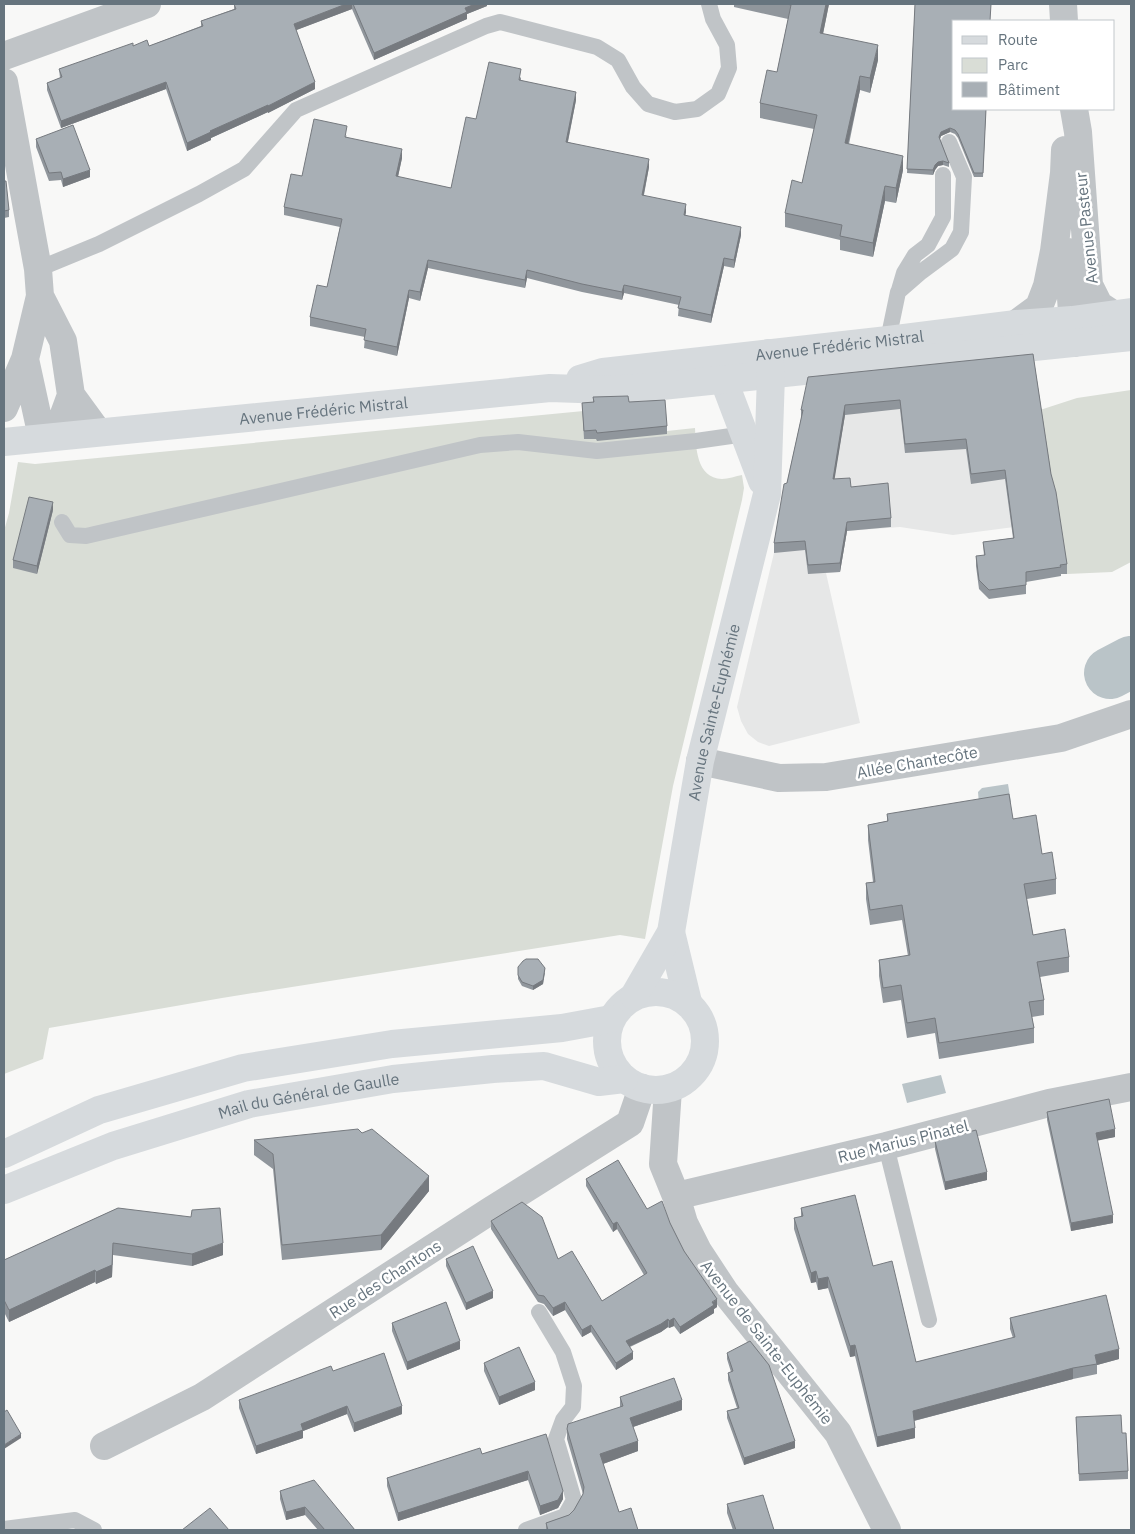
<svg xmlns="http://www.w3.org/2000/svg" width="1135" height="1534" viewBox="0 0 1135 1534" font-family="'IBM Plex Sans',sans-serif">
  <style>
    .built { fill: #e6e7e7 }
    .green { fill: #d9ddd6 }
    .water { fill: #bac4c8 }
    .lines { fill: none; stroke-linecap: round; stroke-linejoin: round }
    .river { stroke: #bac4c8; stroke-width: 52 }
    .lane { stroke: #c0c4c7; stroke-width: 16 }
    .street { stroke: #c0c4c7; stroke-width: 28 }
    .secondary { stroke: #d6dadd; stroke-width: 28 }
    .wall { fill: #90969c }
    .shaded-wall { fill: #767a7f }
    .building { fill: #a8afb5; stroke: #767a7f }
    .labels { text-anchor: middle; stroke-width: 5; stroke-linejoin: round; paint-order: stroke }
    .street-label { font-size: 16px; fill: #66747e; stroke: #fff }
  </style>
  <rect width="100%" height="100%" fill="#f8f8f7"/>
  <path class="built" d="M1032,360L1059,521L953,535L900,527L847,531L840,572L826,573L860,723L769,746L758,742L748,734L741,721L737,707L774,553L784,493L809,385Z"/>
  <path class="green" d="M1131,390V562L1112,572L1067,574L1040,410L1077,398Z
    M594,410L667,431L695,428C696,447 696,478 722,479C728,479 736,476 742,475L744,488L742,500L673,786L645,939L620,935L222,998L49,1028L43,1059L4,1074V531L9,513L18,462L35,464Z"/>
  <path class="water" d="M1008,784L1011,802L984,806L979,804L978,792L982,788Z
    M941,1075L946,1093L907,1103L902,1084Z"/>
  <g class="lines">
    <path class="river" d="M1110,673L1131,662"/>
    <path class="lane" d="M38,269L99,244L199,194L244,169L296,110L486,26L500,22L597,47L618,60L633,87L648,104L675,112L697,109L718,94L729,68L727,45L713,19L709,4
      M899,290L904,273L915,255L928,245L943,217V175
      M888,346V340L898,292L921,272L952,249L961,232L964,177L949,142
      M62,522L70,535L86,536L480,445L518,442L597,451L696,441L752,433
      M886,1146L929,1320
      M4,1529L75,1520L94,1530
      M526,1530L565,1516L574,1500L556,1439L563,1420L573,1407L574,1386L563,1352L539,1312"/>
    <path class="street" d="M1063,4L1064,21
      M4,56L147,4
      M4,82L38,269L40,296L25,359L42,437
      M1074,109L1078,132L1089,285L1099,305L1114,315L1116,331
      M1068,252L1074,343
      M40,296L63,341L71,395L98,432
      M1016,324L1039,307L1047,286L1054,251L1064,173L1065,150
      M4,408L25,359
      M56,436L71,395
      M700,761L779,778L826,777L1061,738L1131,714
      M668,1089L663,1164L676,1196L684,1223L698,1251L725,1292L838,1433L887,1530
      M676,1196L886,1146L1049,1103L1131,1087
      M104,1446L202,1397L490,1211L630,1123L642,1088"/>
    <g class="secondary">
      <path d="M718,365L762,481"/>
      <path id="s1" d="M580,379L603,372L888,340L1016,324L1072,320L1131,312"/>
      <path id="s2" d="M4,442L550,388L608,390L652,387L1131,337"/>
      <path d="M671,932L688,1002"/>
      <circle cx="656" cy="1041" r="49"/>
      <path id="s3" d="M634,996L671,932L700,761L767,494L771,375L769,353"/>
      <path d="M4,1154L99,1110L243,1068L392,1044L562,1028L611,1019"/>
      <path id="s4" d="M4,1190L113,1146L249,1104L393,1079L493,1069L544,1066L599,1082L624,1079"/>
    </g>
  </g>
  <path class="wall" d="M234,4H487V6L467,14V19L374,60L352,9L296,30L315,89L268,113V112L211,138V140L187,151L166,89L61,128L47,90V83L60,78L59,69L133,46H149L201,26V21L234,9Z
    M734,4H829L823,34L878,60L870,93L860,90L849,144L903,170L896,203L885,201L873,257L840,250V240L785,227V213L802,183L814,129L760,118V103L777,72L788,19L734,7Z
    M915,4L986,109L983,177H974L958,138L955,134L950,132L941,136L940,139L949,163V167L943,165L938,166L935,170L933,175L907,173Z
    M521,77V80L576,100L568,142L649,167L644,195L686,212L685,215L741,235L734,268L724,266L711,323L678,316L679,305L624,293L622,300L582,292L527,278L525,288L428,268L420,301L409,298L397,356L364,348L365,337L310,326V317L327,287L340,227L284,215V207L302,176L347,135L346,137L402,158L398,177L451,188L476,119Z
    M36,139L90,177L63,187L61,180L49,181L36,147Z
    M4,181L9,210V217L4,218Z
    M1033,354L1051,474L1067,564V574H1061V576L1026,582V594L989,599L979,589L976,566V556H984L983,542L1013,538L1005,479L971,484L966,449L905,453L900,409L845,415L834,479L851,487L891,518V527L847,531L840,572L808,574L805,550L774,553V543L801,419V410Z
    M593,397L629,402L667,426V434L597,441L596,439H584L582,403L593,402Z
    M53,510L37,574L13,568V560Z
    M887,814L1013,819L1042,854L1056,879V894L1027,899L1033,935L1069,957V972L1040,977L1044,1000V1015L1032,1017L1034,1028V1043L939,1059L935,1033L907,1038L901,1000L883,1003L879,976V960L908,956L902,920L870,925L866,899V883L873,882L868,840V825L887,821Z
    M545,973L543,984L533,990L522,986L518,979V975Z
    M1047,1112L1115,1137L1097,1140L1113,1223L1071,1231L1047,1120Z
    M254,1140L429,1191L381,1250L282,1260L273,1169L254,1155Z
    M935,1141L987,1180L945,1190L935,1149Z
    M586,1179L647,1209L670,1223L684,1251L717,1307L714,1309V1313L680,1334L674,1326L669,1328L668,1327L661,1332L630,1347L633,1359L616,1370L591,1332L582,1337L565,1310L553,1316L544,1304L538,1302L491,1229V1221L558,1259L602,1301L644,1275L617,1229L613,1232L586,1186Z
    M118,1208L223,1255L192,1266L113,1255L112,1277L96,1284L95,1282L9,1322L4,1312V1260Z
    M801,1208L873,1266L916,1362L1013,1338L1010,1329V1318L1119,1359L1097,1365V1374L1073,1379L914,1421L915,1438L877,1447L855,1356L850,1357L828,1288L818,1290L816,1282L811,1283L794,1229V1218L801,1217Z
    M446,1259L493,1298L466,1310L446,1266Z
    M392,1323L460,1349L407,1370L392,1331Z
    M727,1353L795,1448L744,1465L727,1418V1411L737,1408L728,1380V1373L731,1372L727,1359Z
    M484,1363L535,1390L499,1405L484,1371Z
    M333,1371L402,1414L354,1432L347,1414L303,1431V1438L256,1454L239,1408V1400Z
    M620,1397L682,1410L633,1427L638,1451L603,1464L619,1512L638,1530H546V1523L569,1515L574,1510L583,1494L567,1439V1429L620,1407Z
    M1076,1417L1122,1433L1128,1471V1479L1079,1481Z
    M546,1434L563,1499L558,1508L540,1515L528,1480L398,1521L387,1486V1478L482,1454Z
    M280,1491L355,1530H318L305,1515L286,1520L280,1499Z
    M727,1504L774,1530H733L727,1513Z"/>
  <path class="shaded-wall" d="M346,4H352V9L294,31V24Z
    M475,4H487V6L467,14V19L374,60V53L465,8Z
    M826,4H829L820,48V33Z
    M878,45V60L870,93V78Z
    M860,76V90L845,157V143Z
    M166,82V89L61,128V121Z
    M315,82V89L268,113V106Z
    M576,92V100L566,150V142Z
    M268,105V112L211,138V140L187,151V143L210,131Z
    M950,128V132L941,136L939,141V137L941,132Z
    M402,149V158L396,185V176Z
    M903,156V170L896,203V188Z
    M649,159V167L642,203V195Z
    M943,161V165L938,166L935,170L933,175V170L935,165L938,162Z
    M90,170V177L63,187V179Z
    M885,186V201L873,257V243Z
    M686,204V212L684,223V215Z
    M741,227V235L734,268V260Z
    M724,258V266L711,323V315Z
    M428,260V268L420,301V292Z
    M527,270V278L525,288V280Z
    M624,285V293L622,300V292Z
    M409,290V298L397,356V347Z
    M845,405V415L833,489V479Z
    M53,502V510L37,574V566Z
    M847,522V531L840,572V563Z
    M545,968L543,984L533,990V986Z
    M1115,1129V1137L1096,1141V1133Z
    M987,1172V1180L945,1190V1182Z
    M429,1176V1191L381,1250V1235Z
    M1113,1215V1223L1071,1231V1223Z
    M617,1222V1229L613,1232V1224Z
    M113,1243L112,1277L96,1284V1272Z
    M223,1243V1255L192,1266V1254Z
    M95,1270V1282L9,1322V1310Z
    M816,1271V1282L811,1283V1273Z
    M828,1277V1288L818,1290V1279Z
    M493,1291V1298L466,1310V1303Z
    M717,1299V1307L714,1309V1313L680,1334V1327Z
    M565,1302V1310L553,1316V1308Z
    M674,1318V1326L669,1328V1321Z
    M668,1319V1327L661,1332L626,1348V1341Z
    M591,1325V1332L582,1337V1330Z
    M460,1341V1349L407,1370V1362Z
    M855,1345V1356L850,1357V1346Z
    M1119,1349V1359L1097,1365L1095,1355Z
    M633,1352V1359L616,1370V1363Z
    M1073,1368V1379L913,1421V1411Z
    M535,1382V1390L499,1405V1397Z
    M682,1400V1410L630,1428V1418Z
    M347,1406V1414L303,1431V1438L256,1454V1446L301,1424Z
    M402,1406V1414L354,1432V1423Z
    M915,1428V1438L877,1447V1437Z
    M21,1434V1438L4,1449V1445Z
    M638,1441V1451L600,1465V1454Z
    M795,1441V1448L744,1465V1458Z
    M528,1471V1480L398,1521V1513Z
    M563,1491V1499L558,1508L540,1515V1506Z
    M305,1507V1515L286,1520V1512Z"/>
  <path class="building" d="M234,4H346L294,24L315,82L268,106V105L210,131L211,132L187,143L166,82L61,121L47,83L62,77L59,69L133,43V46L147,40L149,46L203,26L201,21L236,9Z
    M353,4H475L465,8L467,12L374,53Z
    M787,4H826L820,33L878,45L870,78L860,76L845,143L903,156L896,188L885,186L873,243L840,236L842,225L785,213L792,180L802,183L817,115L760,103L767,70L777,72L791,5Z
    M915,4H991L990,21H954V109H986L983,173H974L958,134L955,130L950,128L941,132L939,137L949,163L943,161L938,162L935,165L933,170L907,169Z
    M489,62L521,69L519,80L576,92L566,142L649,159L642,195L686,204L684,215L741,227L734,260L724,258L711,315L678,308L681,297L624,285L622,292L582,284L527,270L525,280L428,260L420,292L409,290L397,347L364,340L366,329L310,317L317,285L327,287L342,219L284,207L291,174L302,176L314,119L347,126L345,137L402,149L396,176L451,188L466,117L476,119Z
    M73,125L90,170L63,179L61,172L49,173L36,139Z
    M4,181H6L9,210L4,211Z
    M1033,354L1051,474L1056,492L1067,564L1060,565L1061,567L1026,572V585L989,590L979,580L976,556L985,555L983,542L1014,538L1005,470L971,474L966,439L905,444L900,400L845,405L833,479L850,478L851,487L888,483L891,518L847,522L840,563L808,565L805,541L774,543L784,484L787,483L803,410H801L808,377Z
    M628,396L629,402L665,400L667,426L597,433L596,430L584,431L582,403L594,402L593,397Z
    M29,497L53,502L37,566L13,560Z
    M1009,794L1013,819L1036,815L1042,854L1052,852L1056,879L1024,884L1033,935L1065,929L1069,957L1037,962L1044,1000L1029,1002L1034,1028L939,1043L935,1018L907,1023L901,985L883,988L879,960L910,955L902,905L870,910L866,883L875,882L868,825L888,821L887,814Z
    M526,959H538L545,968L543,980L533,986L522,982L518,975V967L523,961Z
    M1109,1099L1115,1129L1096,1133L1113,1215L1071,1223L1047,1112Z
    M358,1129L362,1133L372,1129L429,1176L381,1235L282,1245L273,1154L254,1140Z
    M976,1130L987,1172L945,1182L935,1141Z
    M618,1160L647,1209L662,1201L670,1223L684,1251L717,1299L712,1302L714,1305L680,1327L674,1318L669,1321L668,1319L661,1324L626,1341L633,1352L616,1363L591,1325L582,1330L565,1302L553,1308L544,1296L538,1295L491,1221L522,1202L542,1217L558,1259L572,1251L602,1301L647,1273L617,1222L613,1224L586,1179Z
    M855,1195L873,1266L892,1261L916,1362L1015,1337L1010,1318L1106,1295L1119,1349L1095,1355L1097,1364L1073,1368L913,1411L915,1428L877,1437L855,1345L850,1346L828,1277L818,1279L816,1271L811,1273L794,1218L803,1216L801,1208Z
    M118,1208L191,1217L192,1210L220,1208L223,1243L192,1254L113,1243L112,1265L96,1272L95,1270L9,1310L4,1300V1260Z
    M473,1246L493,1291L466,1303L446,1259Z
    M446,1302L460,1341L407,1362L392,1323Z
    M750,1341L769,1365L795,1441L744,1458L727,1411L739,1408L728,1373L733,1371L727,1353Z
    M519,1347L535,1382L499,1397L484,1363Z
    M384,1353L402,1406L354,1423L347,1406L301,1424L303,1430L256,1446L239,1400L331,1366L333,1371Z
    M674,1378L682,1400L630,1418L638,1441L600,1454L619,1512L631,1508L638,1530H548L546,1523L569,1515L574,1510L583,1494L584,1487L567,1429L568,1424L623,1406L620,1397Z
    M7,1410L21,1434L4,1445V1412Z
    M1121,1415L1122,1433H1126L1128,1471L1079,1474L1076,1417Z
    M546,1434L563,1491L558,1500L540,1506L528,1471L398,1513L387,1478L480,1448L482,1454Z
    M314,1480L355,1530H325L305,1507L286,1512L280,1491Z
    M763,1495L774,1530H736L727,1504Z
    M210,1508L229,1530H182Z"/>
  <g class="labels">
    <g class="street-label">
      <text transform="translate(1086 228) rotate(-96)" y="6">Avenue Pasteur</text>
      <text dy="6" stroke="none"><textPath href="#s1" startOffset="262">Avenue Frédéric Mistral</textPath></text>
      <text dy="6" stroke="none"><textPath href="#s2" startOffset="321">Avenue Frédéric Mistral</textPath></text>
      <text dy="6" stroke="none"><textPath href="#s3" startOffset="298">Avenue Sainte-Euphémie</textPath></text>
      <text transform="translate(917 762) rotate(-10)" y="6">Allée Chantecôte</text>
      <text dy="6" stroke="none"><textPath href="#s4" startOffset="320">Mail du Général de Gaulle</textPath></text>
      <text transform="translate(903 1141) rotate(-14)" y="6">Rue Marius Pinatel</text>
      <text transform="translate(385 1279) rotate(-33)" y="6">Rue des Chantons</text>
      <text transform="translate(767 1342) rotate(52)" y="6">Avenue de Sainte-Euphémie</text>
    </g>
  </g>
  <rect width="1135" height="1534" fill="none" stroke="#66747e" stroke-width="10"/>
  <rect x="952" y="20" width="162" height="90" fill="#ffffff" stroke="#c2c7cb"/>
  <rect x="962" y="36" width="25" height="8" fill="#d6dadd" stroke="#c2c7cb"/>
  <text x="998" y="45" font-size="15" fill="#66747e">Route</text>
  <rect x="962" y="58" width="25" height="15" fill="#d9ddd6" stroke="#c2c7cb"/>
  <text x="998" y="70" font-size="15" fill="#66747e">Parc</text>
  <rect x="962" y="82" width="25" height="15" fill="#a8afb5" stroke="#c2c7cb"/>
  <text x="998" y="95" font-size="15" fill="#66747e">Bâtiment</text>
</svg>
